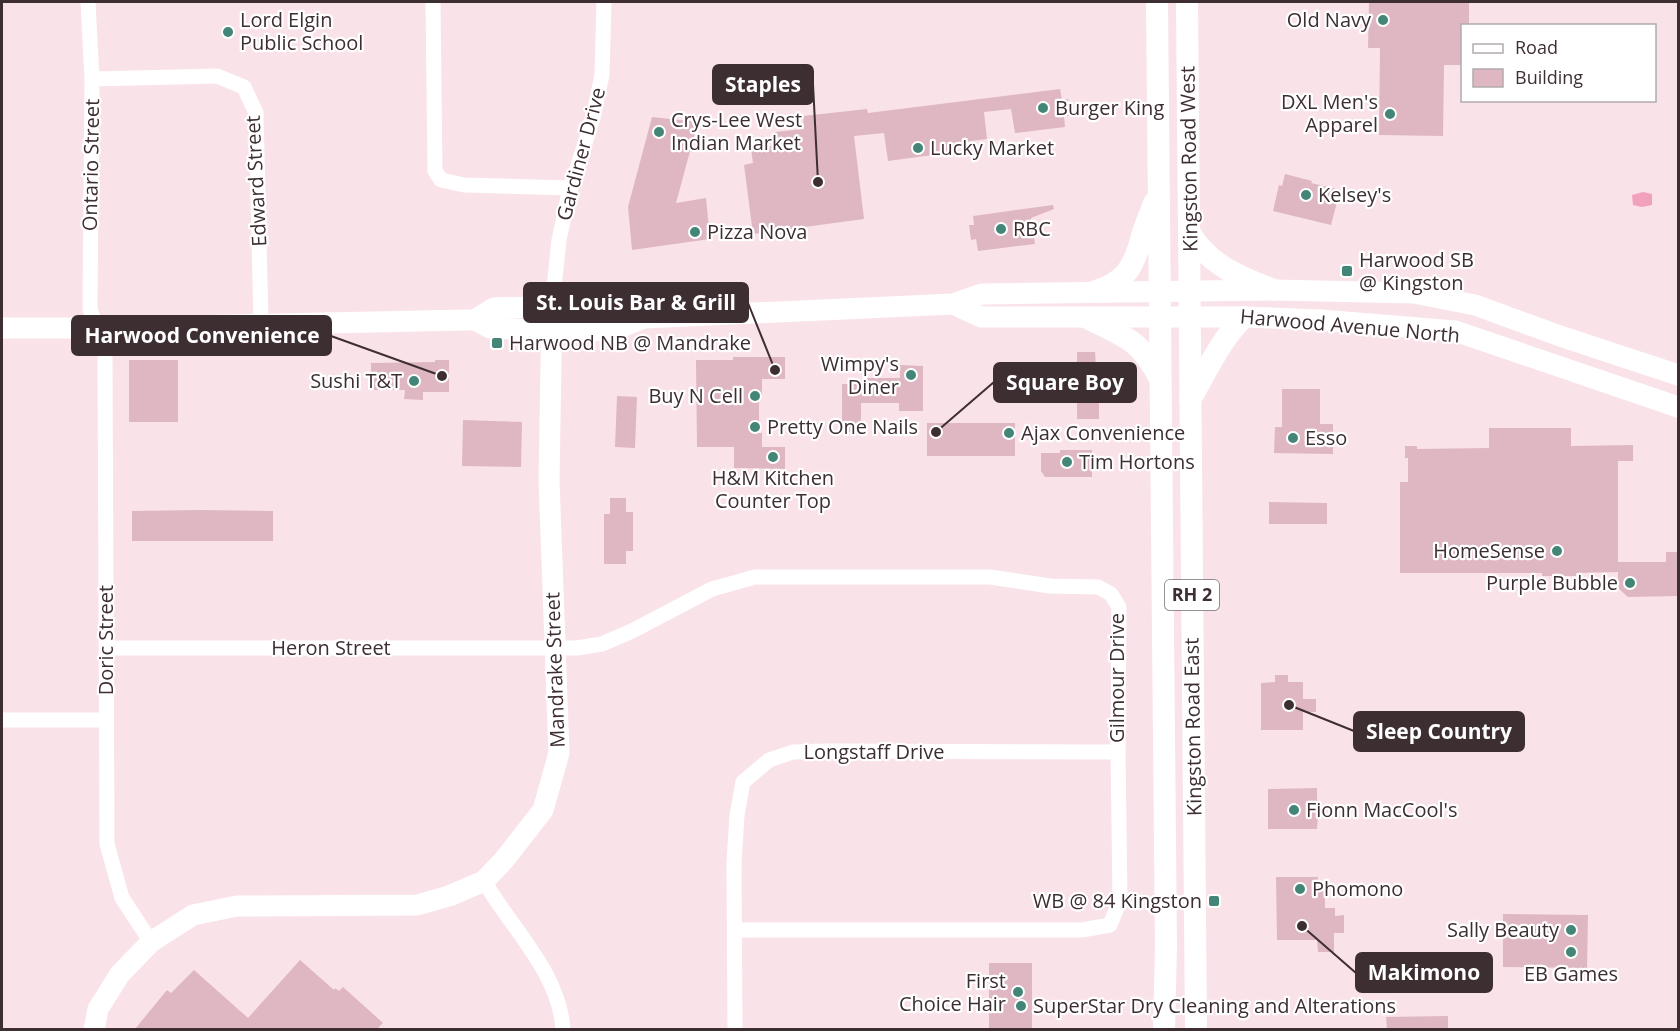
<svg xmlns="http://www.w3.org/2000/svg" width="1680" height="1031" viewBox="0 0 1680 1031" font-family="'Open Sans',sans-serif">
  <style>
    .green { fill: #f1a1bb }
    .building { fill: #deb7c2 }
    .lines { fill: none; stroke-linecap: round; stroke-linejoin: round }
    .street { stroke: #fff; stroke-width: 15 }
    .secondary { stroke: #fff; stroke-width: 21 }
    .primary { stroke: #fff; stroke-width: 22 }
    .poi-dot { fill: #438576; stroke: #fff; stroke-width: 2 }
    .labels { text-anchor: middle; stroke-width: 4.5; stroke-linejoin: round; paint-order: stroke }
    .shield { fill: #fff; stroke: #776d70; stroke-width: 1.5 }
    .shield-label { font-size: 18px; font-weight: bold; fill: #3d2e32 }
    .poi-label { font-size: 20px; fill: #3d2e32; stroke: #fff; text-anchor: start }
    .street-label { font-size: 20px; fill: #3d2e32; stroke: #fff }
    .leader { fill: none; stroke: #3d2e32; stroke-width: 2 }
    .callout-dot { fill: #3d2e32; stroke: #fff; stroke-width: 2 }
    .callout { fill: #3d2e32; stroke: #3d2e32; stroke-width: 2 }
    .callout-label { font-size: 21px; text-anchor: middle; font-weight: bold; fill: #fff }
  </style>
  <rect width="100%" height="100%" fill="#fae2e9"/>
  <path class="green" d="M1643,192L1652,194V205L1642,207L1633,205L1632,195Z"/>
  <path class="building" d="M1369,2H1469V26H1462V65H1444L1443,136L1379,135L1380,48H1368Z
    M1060,89L1062,100L1068,99L1070,116H1064L1065,127L1015,133L1011,109L984,112L987,139L947,144L948,153L888,161L884,133L854,136L864,219L753,234L744,165L753,163L751,149L772,146L771,139H776L775,132L804,129L803,116L867,109L868,113Z
    M652,117L698,122L676,203L706,198L710,239L632,250L628,207Z
    M1285,174L1312,181L1311,183L1337,189L1334,201L1337,202L1331,225L1273,211L1279,185L1282,186Z
    M1053,205L1054,209L1031,218L1035,244L978,251L976,239L971,240L969,225H974L973,216Z
    M1077,352H1095L1096,367H1099V419H1077Z
    M733,357H785V379H762V396H759V433H762V447H785V469L734,468V447H697L696,360H733Z
    M129,360H178V422H129Z
    M435,360H449V392H423V400L404,399L405,390H371V363L435,362Z
    M900,365L923,366V411H899V403H861V432H842V384H867V378H900Z
    M1282,389H1320V424H1333V454L1274,453L1275,427H1282Z
    M617,396L637,397L635,448L615,447Z
    M463,420L522,422L521,467L462,466Z
    M927,423H1015V456H927Z
    M1489,428H1571V446L1633,445V461H1618V562H1666V552H1678V596L1628,597L1618,588V572L1576,573V576H1542V573H1400V482H1408V458H1405V446H1417V449L1489,448Z
    M1060,450H1092V477H1045L1041,471V453H1060Z
    M610,498H626V512H633V551H626V564H604V514H610Z
    M1269,502L1327,503V524H1269Z
    M200,510L273,511V541H132V511Z
    M1275,675H1288V682H1303V699H1316V712H1303V730H1261V683L1275,682Z
    M1317,788V803H1319L1317,829H1268V789Z
    M1276,877H1318V882H1325V908H1335V916L1344,915V933H1334V952H1318L1317,940H1277Z
    M1503,914L1588,915L1587,968L1503,967Z
    M300,960L334,990L335,988L339,991L343,987L383,1023L377,1029H135L167,990L171,993L194,970L248,1018Z
    M989,963H1032V1029H989Z
    M1448,1016V1029H1387L1386,1017Z"/>
  <g class="lines">
    <path class="street" d="M88,2L92,79L90,309L105,352L107,844L122,898L151,942
      M433,2L435,171L441,180L464,185L571,188
      M92,79L217,76L244,87L256,113L261,324
      M552,307L559,240L568,197L593,118L602,75L604,2
      M106,648H577L602,644L632,631L712,589L755,577H990L1050,586L1098,587L1111,594L1119,607L1118,752L1120,900L1110,925L1082,930H736
      M2,720H106
      M484,881C511,928 560,973 563,1030
      M735,1030L734,863L737,815L743,782L769,760L793,752L828,751L1118,752"/>
    <path class="secondary" d="M953,304L981,317H1244L1321,320L1455,331L1678,407
      M475,320L494,308L573,306L613,308L644,318
      M2,328H96L466,320H475L490,328L573,331L614,330L644,318L953,304L982,294L1274,290L1414,293L1475,305L1560,336L1678,375
      M94,1030L98,1009L120,974L151,942L193,915L237,906L417,905L449,896L484,881L504,860L543,810L559,753L549,480L552,307"/>
    <path class="primary" d="M1157,2L1166,947L1164,1030
      M1187,2L1196,1030
      M1190,233C1209,265 1241,278 1274,290
      M1096,291C1124,282 1133,269 1141,240C1144,227 1150,215 1154,203
      M1087,318C1125,337 1140,339 1160,379
      M1190,400C1207,371 1220,340 1244,317"/>
  </g>
  <g class="poi-dot">
    <circle cx="1383" cy="20" r="6"/>
    <circle cx="228" cy="32" r="6"/>
    <circle cx="1043" cy="108" r="6"/>
    <circle cx="1390" cy="114" r="6"/>
    <circle cx="659" cy="132" r="6"/>
    <circle cx="918" cy="148" r="6"/>
    <circle cx="1306" cy="195" r="6"/>
    <circle cx="1001" cy="229" r="6"/>
    <circle cx="695" cy="232" r="6"/>
    <rect x="1341" y="265" width="12" height="12" rx="3"/>
    <rect x="491" y="337" width="12" height="12" rx="3"/>
    <circle cx="911" cy="375" r="6"/>
    <circle cx="414" cy="381" r="6"/>
    <circle cx="755" cy="396" r="6"/>
    <circle cx="755" cy="427" r="6"/>
    <circle cx="1009" cy="433" r="6"/>
    <circle cx="1293" cy="438" r="6"/>
    <circle cx="773" cy="457" r="6"/>
    <circle cx="1067" cy="462" r="6"/>
    <circle cx="1557" cy="551" r="6"/>
    <circle cx="1630" cy="583" r="6"/>
    <circle cx="1294" cy="810" r="6"/>
    <circle cx="1300" cy="889" r="6"/>
    <rect x="1208" y="895" width="12" height="12" rx="3"/>
    <circle cx="1571" cy="930" r="6"/>
    <circle cx="1571" cy="952" r="6"/>
    <circle cx="1018" cy="992" r="6"/>
    <circle cx="1021" cy="1006" r="6"/>
  </g>
  <g class="labels">
    <rect class="shield" x="1165" y="580" width="54" height="30" rx="4.5"/>
    <g class="shield-label">
      <text x="1192" y="601">RH 2</text>
    </g>
    <g class="poi-label">
      <text x="240" y="27">Lord Elgin<tspan x="240" dy="23">Public School</tspan></text>
      <text x="1371" y="27" text-anchor="end">Old Navy</text>
      <text x="1378" y="109" text-anchor="end">DXL Men's<tspan x="1378" dy="23">Apparel</tspan></text>
      <text x="1055" y="115">Burger King</text>
      <text x="671" y="127">Crys-Lee West<tspan x="671" dy="23">Indian Market</tspan></text>
      <text x="930" y="155">Lucky Market</text>
      <text x="1318" y="202">Kelsey's</text>
      <text x="1013" y="236">RBC</text>
      <text x="707" y="239">Pizza Nova</text>
      <text x="1359" y="267">Harwood SB<tspan x="1359" dy="23">@ Kingston</tspan></text>
      <text x="509" y="350">Harwood NB @ Mandrake</text>
      <text x="899" y="371" text-anchor="end">Wimpy's<tspan x="899" dy="23">Diner</tspan></text>
      <text x="402" y="388" text-anchor="end">Sushi T&amp;T</text>
      <text x="743" y="403" text-anchor="end">Buy N Cell</text>
      <text x="767" y="434">Pretty One Nails</text>
      <text x="1021" y="440">Ajax Convenience</text>
      <text x="1305" y="445">Esso</text>
      <text x="1079" y="469">Tim Hortons</text>
      <text x="773" y="485" text-anchor="middle">H&amp;M Kitchen<tspan x="773" dy="23">Counter Top</tspan></text>
      <text x="1545" y="558" text-anchor="end">HomeSense</text>
      <text x="1618" y="590" text-anchor="end">Purple Bubble</text>
      <text x="1306" y="817">Fionn MacCool's</text>
      <text x="1312" y="896">Phomono</text>
      <text x="1202" y="908" text-anchor="end">WB @ 84 Kingston</text>
      <text x="1559" y="937" text-anchor="end">Sally Beauty</text>
      <text x="1571" y="981" text-anchor="middle">EB Games</text>
      <text x="1006" y="988" text-anchor="end">First<tspan x="1006" dy="23">Choice Hair</tspan></text>
      <text x="1033" y="1013">SuperStar Dry Cleaning and Alterations</text>
    </g>
    <g class="street-label">
      <text transform="translate(581 154) rotate(-75)" y="7">Gardiner Drive</text>
      <text transform="translate(1189 159) rotate(-91)" y="7">Kingston Road West</text>
      <text transform="translate(91 165) rotate(-89)" y="7">Ontario Street</text>
      <text transform="translate(256 181) rotate(-93)" y="7">Edward Street</text>
      <text transform="translate(1350 326) rotate(5)" y="7">Harwood Avenue North</text>
      <text transform="translate(106 640) rotate(-90)" y="7">Doric Street</text>
      <text x="331" y="655">Heron Street</text>
      <text transform="translate(555 670) rotate(-92)" y="7">Mandrake Street</text>
      <text transform="translate(1117 678) rotate(-90)" y="7">Gilmour Drive</text>
      <text transform="translate(1193 727) rotate(-91)" y="7">Kingston Road East</text>
      <text x="874" y="759">Longstaff Drive</text>
    </g>
  </g>
  <path class="leader" d="M818 182L813 84M775 370L748 303M442 376L331 336M936 432L994 382M1289 705L1354 731M1302 926L1356 973"/>
  <g class="callout-dot">
    <circle cx="818" cy="182" r="6"/>
    <circle cx="775" cy="370" r="6"/>
    <circle cx="442" cy="376" r="6"/>
    <circle cx="936" cy="432" r="6"/>
    <circle cx="1289" cy="705" r="6"/>
    <circle cx="1302" cy="926" r="6"/>
  </g>
  <g class="callout">
    <rect x="713" y="65" width="100" height="39" rx="6"/>
    <rect x="524" y="283" width="224" height="39" rx="6"/>
    <rect x="72" y="316" width="259" height="39" rx="6"/>
    <rect x="994" y="363" width="142" height="39" rx="6"/>
    <rect x="1354" y="712" width="170" height="39" rx="6"/>
    <rect x="1356" y="953" width="136" height="39" rx="6"/>
  </g>
  <g class="callout-label">
    <text x="763" y="92">Staples</text>
    <text x="636" y="310">St. Louis Bar &amp; Grill</text>
    <text x="202" y="343">Harwood Convenience</text>
    <text x="1065" y="390">Square Boy</text>
    <text x="1439" y="739">Sleep Country</text>
    <text x="1424" y="980">Makimono</text>
  </g>
  <rect width="1680" height="1031" fill="none" stroke="#3d2e32" stroke-width="6"/>
  <rect x="1461" y="24" width="195" height="78" fill="#ffffff" stroke="#b1abad" stroke-width="1.5"/>
  <rect x="1473" y="44" width="30" height="9" fill="#ffffff" stroke="#b1abad" stroke-width="1.5"/>
  <text x="1515" y="54" font-size="18" fill="#3d2e32">Road</text>
  <rect x="1473" y="69" width="30" height="18" fill="#deb7c2" stroke="#b1abad" stroke-width="1.5"/>
  <text x="1515" y="84" font-size="18" fill="#3d2e32">Building</text>
</svg>
